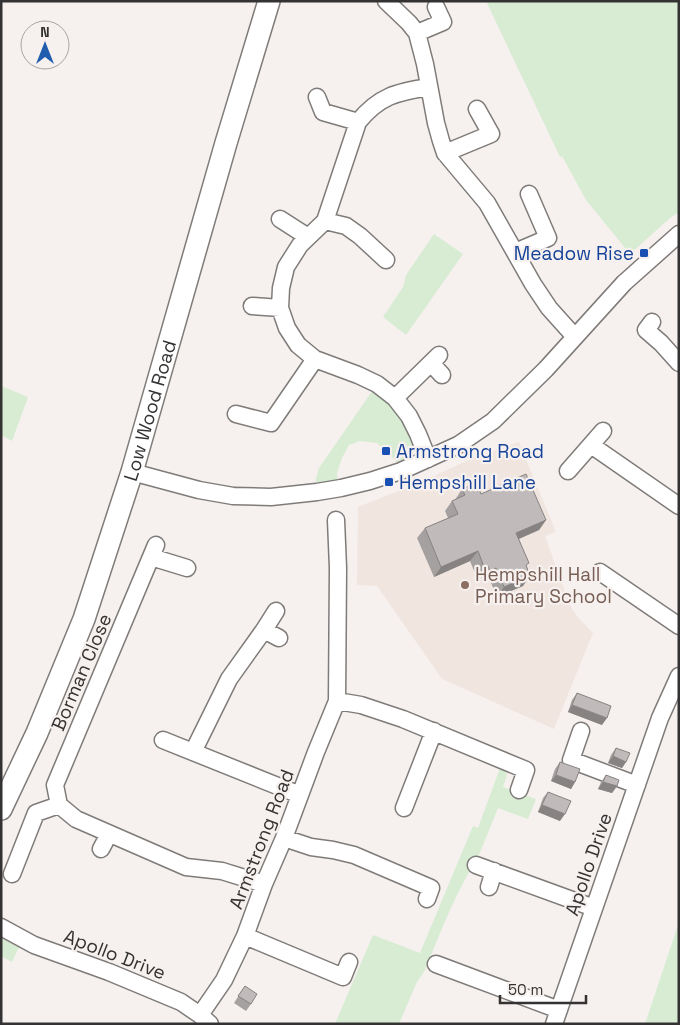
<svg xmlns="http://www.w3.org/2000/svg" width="680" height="1025" viewBox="0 0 680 1025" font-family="'Space Grotesk',sans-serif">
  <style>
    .built { fill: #f1e5df }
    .green { fill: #d7ecd3 }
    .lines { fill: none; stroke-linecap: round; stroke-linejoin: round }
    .minor-casing { stroke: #7f7b79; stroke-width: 19 }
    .major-casing { stroke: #7f7b79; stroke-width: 24 }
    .minor { stroke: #fff; stroke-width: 16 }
    .major { stroke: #fff; stroke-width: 21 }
    .wall { fill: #a5a1a0 }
    .shaded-wall { fill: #868382 }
    .building { fill: #c0bbba; stroke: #868382 }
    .transit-dot { fill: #1a4fb4; stroke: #f6f1ef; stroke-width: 2 }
    .education-dot { fill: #8d6e63; stroke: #f6f1ef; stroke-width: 2 }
    .labels { text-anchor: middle; stroke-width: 4.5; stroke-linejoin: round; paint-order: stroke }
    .transit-label { font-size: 19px; fill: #164399; stroke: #f6f1ef; text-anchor: start }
    .street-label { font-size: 19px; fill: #343232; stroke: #f6f1ef }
    .education-label { font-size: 19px; fill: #785e54; stroke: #f6f1ef; text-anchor: start }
  </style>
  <rect width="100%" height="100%" fill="#f6f1ef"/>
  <path class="built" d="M519,442L556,532L545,536L567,597L571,607L577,616L593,633L554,729L442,679L377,586L357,585L358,507L421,482L475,457Z"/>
  <path class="green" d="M486,1H679V212L670,218L630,254L586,200L562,156L560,157Z
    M434,234L463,254L406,335L383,317L403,287L406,275L408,272Z
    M377,384L395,398L420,448L398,463L377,443L360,441L349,445L342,458L337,473L338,485L317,492L316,478L319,468Z
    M1,386L28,397L12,441L1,435Z
    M500,768L504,769L507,775L503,787L536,799L528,819L498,808L472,872H469L457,895L445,921L424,972L417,982L399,1024H335L373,935L420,953L473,826L478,828Z
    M679,922V1024H645Z
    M1,938L19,947L12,962L1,956Z"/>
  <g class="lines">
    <defs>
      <path id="minor" d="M386,1L409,23L417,33L425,64L436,123L441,141L445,153L487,203L533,284L549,308L575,337
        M417,33L443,22L436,7
        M317,97L323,112L358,122
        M445,153L491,134L477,109
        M280,219L308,237
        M325,221L346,226L360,236L386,260
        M515,252L548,238L529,194
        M252,306L280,308
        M652,322L646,330L661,343L679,363
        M431,363L442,375
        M395,398L439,355
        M236,414L271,423L315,359
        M591,445L679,506
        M428,459L418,434L409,416L395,398L377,384L358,375L315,359L298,345L287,328L280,308L281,288L286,267L300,245L325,221L358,122C379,96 397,92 429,87
        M568,471L603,431
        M132,472L199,490L233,496L271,497L317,492L341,488L370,481L401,471L458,445L493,421L546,369L624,283L679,234
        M156,545L55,785L59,805L76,819L186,867L222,871L264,884
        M151,557L187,568
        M600,572L679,626
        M264,630L279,638
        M337,701L361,705L403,719L526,770L519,790
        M581,731L571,760L637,785
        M163,740L300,795
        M193,752L229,679L264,630L276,611
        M404,808L434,731
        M284,838L311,847L333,850L354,855L431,888L427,899
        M101,849L109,834
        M476,865L594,908
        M12,874L36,813L59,805
        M489,887L494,871
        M1,927L34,945L109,972L181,1002L200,1015L210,1024
        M245,936L343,977L349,962
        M436,964L559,1010
        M200,1015L224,980L245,936L264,884L284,838L316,752L337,701L338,568L336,520
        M554,1024L660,718L679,676"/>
      <g id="major">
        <path id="s1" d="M1,809L37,733L84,619L132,472L226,143L269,1"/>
      </g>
    </defs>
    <use href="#minor" class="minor-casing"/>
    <use href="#major" class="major-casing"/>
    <use href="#minor" class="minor"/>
    <use href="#major" class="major"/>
  </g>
  <path class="wall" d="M462,489L481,494L546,520L539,530L519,539L526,567L523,586L497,597L489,578L483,581L481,576L477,578L470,561L434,577L417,538L425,528L448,518L445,511L452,501L455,500Z
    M577,693L602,725L568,712L572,700Z
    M616,748L626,762L622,768L608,763L611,755Z
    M560,762L575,782L571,789L551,781L555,769Z
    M606,775L617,786L612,793L598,789L601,782Z
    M548,792L560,821L538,812L543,798Z
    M245,986L251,1004L246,1011L234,1003Z"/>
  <path class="shaded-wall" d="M546,520L539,530L509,543L516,533Z
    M478,551L470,561L434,577L441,567Z
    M488,566L481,576L477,578L484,567Z
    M496,568L489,578L483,581L490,571Z
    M530,576L523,586L497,597L504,587Z
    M572,705L607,718L602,725L568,712Z
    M613,756L626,762L622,768L608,763Z
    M556,775L575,782L571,789L551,781Z
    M603,782L617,786L612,793L598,789Z
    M542,805L565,814L560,821L538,812Z"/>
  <path class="building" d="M526,474L546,520L516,533L529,563L526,565L530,576L504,587L496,568L490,571L488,566L484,567L478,551L441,567L425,528L458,514L452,501L465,495L462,489L477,483L481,494Z
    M577,693L611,706L607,718L572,705Z
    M616,748L630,753L626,762L613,756Z
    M560,762L580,769L575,782L556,775Z
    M606,775L619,780L617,786L603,782Z
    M548,792L571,801L565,814L542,805Z
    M245,986L257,994L251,1004L238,996Z"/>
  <g class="transit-dot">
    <rect x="639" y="248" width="10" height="10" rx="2.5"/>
    <rect x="381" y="446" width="10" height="10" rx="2.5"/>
    <rect x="384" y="477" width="10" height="10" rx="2.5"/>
  </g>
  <circle class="education-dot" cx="465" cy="585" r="5"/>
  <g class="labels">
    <g class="transit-label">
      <text x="634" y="260" text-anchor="end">Meadow Rise</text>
      <text x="396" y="458">Armstrong Road</text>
      <text x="399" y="489">Hempshill Lane</text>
    </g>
    <g class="street-label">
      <text dy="7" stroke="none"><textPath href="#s1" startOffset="426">Low Wood Road</textPath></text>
      <text transform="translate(81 672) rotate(-67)" y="7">Borman Close</text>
      <text transform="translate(261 839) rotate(-69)" y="7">Armstrong Road</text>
      <text transform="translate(588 864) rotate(-71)" y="7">Apollo Drive</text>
      <text transform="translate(115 954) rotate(21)" y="7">Apollo Drive</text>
    </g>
    <g class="education-label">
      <text x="475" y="581">Hempshill Hall<tspan x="475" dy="22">Primary School</tspan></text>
    </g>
  </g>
  <rect width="680" height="1025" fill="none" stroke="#343232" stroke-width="5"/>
  <g transform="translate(45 45)"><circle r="24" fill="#f6f1ef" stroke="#a8a5a3"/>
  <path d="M0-4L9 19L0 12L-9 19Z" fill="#205dae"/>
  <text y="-8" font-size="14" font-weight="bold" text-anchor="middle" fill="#343232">N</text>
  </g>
  <path d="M500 995v8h86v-8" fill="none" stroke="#343232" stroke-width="2.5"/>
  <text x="508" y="995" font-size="15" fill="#343232" stroke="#f6f1ef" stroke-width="4" paint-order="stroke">50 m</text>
</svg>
